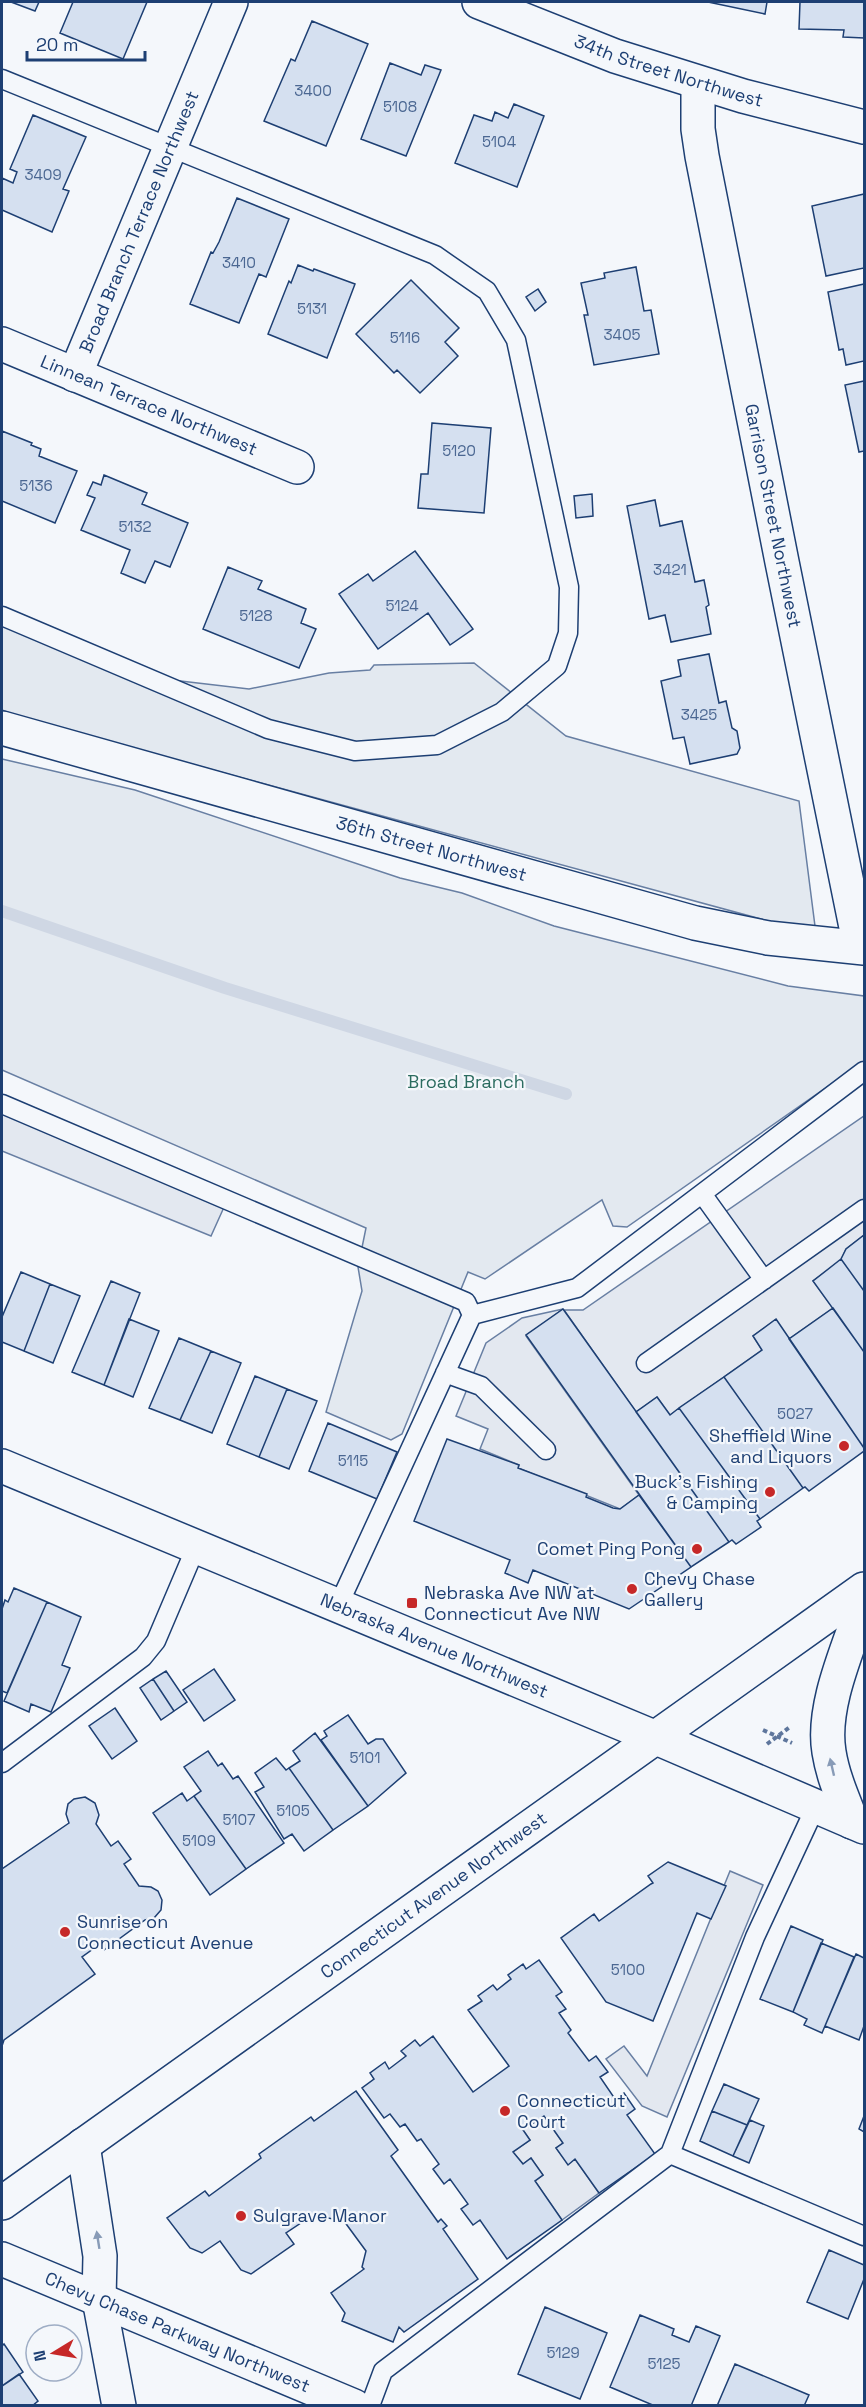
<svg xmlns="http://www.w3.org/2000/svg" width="866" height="2407" viewBox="0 0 866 2407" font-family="'Space Grotesk',sans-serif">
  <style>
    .green { fill: #e3e9f0; stroke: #687fa3; stroke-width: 1.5 }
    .parking { fill: #e3e8f0; stroke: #687fa3; stroke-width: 1.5 }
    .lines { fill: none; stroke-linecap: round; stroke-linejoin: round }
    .stream { stroke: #cfd7e4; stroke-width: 12 }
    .building { fill: #d5e0f0; stroke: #1d3f73; stroke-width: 1.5 }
    .service-casing { stroke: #1d3f73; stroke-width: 21 }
    .minor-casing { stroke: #1d3f73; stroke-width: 36 }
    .primary-casing { stroke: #1d3f73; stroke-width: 36 }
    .path { stroke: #5e769c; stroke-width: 4; stroke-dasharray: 4.5 3; stroke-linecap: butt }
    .service { stroke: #f4f7fb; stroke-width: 18 }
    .minor { stroke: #f4f7fb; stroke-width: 33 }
    .primary { stroke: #f4f7fb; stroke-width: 33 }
    .oneway { fill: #889bb7 }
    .poi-dot { fill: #c62828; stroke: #f4f7fb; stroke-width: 2 }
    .labels { text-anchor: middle; stroke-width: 4.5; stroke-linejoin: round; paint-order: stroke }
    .number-label { font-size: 15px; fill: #4b6792 }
    .street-label { font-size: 18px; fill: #1d3f73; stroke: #f4f7fb }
    .park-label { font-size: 18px; fill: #2c6c60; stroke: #f4f7fb }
    .poi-label { font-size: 18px; fill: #1d3f73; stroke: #f4f7fb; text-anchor: start }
  </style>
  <rect width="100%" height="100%" fill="#f4f7fb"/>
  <path class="green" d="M2,617L172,680L249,689L329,673L370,670L374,665L474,663L566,736L799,801L816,934L22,718L2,710Z
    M2,759L135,790L400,878L462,893L554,926L788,986L864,996V1061L627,1227L613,1226L602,1200L485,1279L468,1272L402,1434L391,1440L326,1412L362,1291L358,1267L366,1228L2,1070Z"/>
  <path class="parking" d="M2,1112L225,1205L211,1236L2,1151Z
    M864,1116V1235L846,1249L841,1261L813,1281L833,1308L789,1339L775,1320L753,1336L762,1350L670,1415L657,1397L636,1412L564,1310H583Z
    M563,1309L526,1336L639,1495L620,1509L518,1468L519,1465L480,1449L488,1429L456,1416L486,1343L522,1318Z
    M730,1871L763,1885L667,2117L642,2106L606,2059L624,2046L647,2076Z
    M544,2116L563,2143L556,2148L568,2164L575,2159L599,2193L562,2220L535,2181L543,2175L531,2158L523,2164L513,2152L530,2140L523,2130Z"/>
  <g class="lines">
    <path class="stream" d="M2,911L225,988L566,1094"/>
  </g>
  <path class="building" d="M11,2H39L35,11Z
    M73,2H147L123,59L60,33Z
    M708,2H767L765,14Z
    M800,2H864V38L843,37L844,30L799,29Z
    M312,21L368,44L326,146L264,121L291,59L295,61Z
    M390,63L421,75L425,65L441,70L406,156L361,139Z
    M514,104L544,116L517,187L455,163L474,115L492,121L495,112L508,118Z
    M33,115L86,137L63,189L69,191L52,232L2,210V178L13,183L17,172L10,169Z
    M864,194V268L826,276L812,206Z
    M237,198L289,219L266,277L259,274L239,323L190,304L211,252L213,253L219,242Z
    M298,265L313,271L314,269L355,284L327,358L268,334L289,281L291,283Z
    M636,267L644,311L651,310L659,354L594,365L584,315H588L581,283L605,278L604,273Z
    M411,280L459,328L445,342L458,356L420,393L397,370L394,373L356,334Z
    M864,284V361L846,365L843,349L839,350L828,292Z
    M538,289L546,302L535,311L526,297Z
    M864,381V451L859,452L845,385Z
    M432,423L491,428L484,513L418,508L421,474H428Z
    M2,431L32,443L31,445L41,449L39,456L77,471L55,523L2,501Z
    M104,475L147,493L142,504L188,523L170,567L155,561L145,583L121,573L130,550L81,530L95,498L87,495L93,482L101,485Z
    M592,494L593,516L576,518L574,496Z
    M655,500L660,526L682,521L695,582L704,580L709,605L706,607L711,634L671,642L665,615L649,619L627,506Z
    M415,551L473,629L450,645L428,613L378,649L339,594L368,574L373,581Z
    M228,567L262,581L258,589L306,609L301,623L316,629L299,668L203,629Z
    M709,654L719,703L726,701L732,728L737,731L740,748L737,754L690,764L684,737L673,739L661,681L681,676L678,660Z
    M864,1235V1291L841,1259L846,1249Z
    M841,1259L864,1291V1352L813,1281Z
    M21,1272L50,1284L24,1351L2,1342V1317Z
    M111,1281L140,1293L104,1385L72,1372Z
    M50,1284L80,1296L53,1363L24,1351Z
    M833,1308L864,1352V1448L789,1339Z
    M563,1309L729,1542L691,1567L526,1335Z
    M129,1319L159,1331L133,1397L104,1385Z
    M776,1319L864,1448V1451L809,1491L805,1487L803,1488L724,1377L762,1350L753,1336Z
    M179,1338L211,1351L180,1420L149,1408Z
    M211,1351L241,1363L212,1433L180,1420Z
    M255,1376L287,1389L259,1457L227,1444Z
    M724,1377L803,1488L760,1519L679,1408Z
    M287,1389L317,1401L289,1469L259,1457Z
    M657,1397L670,1415L679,1408L760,1519L757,1521L761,1527L736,1544L732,1540L729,1542L636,1412Z
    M328,1423L397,1452L377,1499L309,1471Z
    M447,1439L519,1465L518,1468L587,1494L586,1497L613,1508L620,1509L639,1495L691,1567L629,1609L533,1570L528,1583L505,1573L510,1560L414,1521Z
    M14,1588L47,1602L7,1693L2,1691V1609L5,1600L8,1602Z
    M47,1602L81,1617L62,1665L70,1668L51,1712L31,1704L29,1712L4,1701Z
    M214,1669L235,1700L204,1721L183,1690Z
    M166,1671L187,1702L174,1711L153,1679Z
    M153,1679L174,1711L161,1720L140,1688Z
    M115,1708L137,1741L112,1759L89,1726Z
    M348,1715L368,1744L376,1739H383L406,1773L368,1806L321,1740L327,1736L324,1731Z
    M315,1733L368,1806L333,1830L289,1768L300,1761L293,1751Z
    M208,1751L218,1766L222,1763L233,1779L238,1776L284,1843L246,1869L194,1796L201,1791L184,1767Z
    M276,1758L286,1770L289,1768L333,1830L304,1851L292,1834L284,1839L255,1792L264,1787L255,1773Z
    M182,1793L187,1801L194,1796L246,1869L210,1895L153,1813Z
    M85,1797L95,1803L99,1815L96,1824L111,1846L118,1841L131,1859L124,1864L139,1886L151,1887L158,1891L162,1900L161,1910L154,1918L145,1920L104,1950L100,1944L82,1957L95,1974L4,2040L2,2046V1869L69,1823L66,1814L68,1804L74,1799Z
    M668,1862L726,1886L711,1919L697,1913L653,2021L606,2002L561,1938L594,1914L599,1921L651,1884L653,1883L648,1876Z
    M791,1926L823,1940L793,2012L760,1999Z
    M821,1943L854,1957L822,2033L804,2025L807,2019L793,2012Z
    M856,1954L864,1958V2026L859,2040L825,2026Z
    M539,1960L562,1992L556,1996L566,2009L559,2013L571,2030L568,2033L589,2061L596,2056L608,2072L600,2077L615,2099L624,2093L635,2109L627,2115L655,2154L599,2193L575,2159L568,2165L556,2148L563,2143L544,2116L523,2130L530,2140L513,2152L523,2164L531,2158L543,2175L535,2181L562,2220L507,2259L480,2220L473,2225L461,2209L468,2204L450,2179L444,2184L433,2169L439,2164L421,2139L417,2141L405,2124L400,2127L390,2114L384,2118L362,2088L374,2079L370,2073L385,2062L389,2069L406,2056L401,2051L415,2040L420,2046L433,2036L473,2092L509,2066L468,2010L482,2001L478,1996L493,1985L497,1990L511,1979L508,1975L523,1964L526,1969Z
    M724,2084L759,2099L747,2125L712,2111Z
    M356,2091L398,2150L391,2156L438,2222L441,2219L447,2226L443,2229L478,2279L404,2332L399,2327L393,2342L342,2321L345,2313L331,2293L364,2269L362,2267L366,2251L341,2217L338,2220L313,2215L286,2233L294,2244L251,2274L241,2270L220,2241L202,2253L190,2248L167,2218L205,2191L209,2196L261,2158L259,2154L311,2117L314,2121Z
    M712,2111L747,2125L733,2156L700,2141Z
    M864,2116V2132L859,2129Z
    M750,2120L764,2126L749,2163L733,2156Z
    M829,2250L864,2265V2279L848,2319L807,2302Z
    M545,2307L607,2333L580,2399L518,2374Z
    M640,2315L674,2329L672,2335L689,2342L696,2326L720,2336L691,2406H655L610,2387Z
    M4,2344L23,2372L2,2386V2346Z
    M735,2364L809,2395L804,2406H717Z
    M19,2374L38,2401L32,2406H2V2386Z"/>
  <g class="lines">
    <defs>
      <path id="service" d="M2,79L435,255L487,291L516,340L569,587L568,633L557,666L502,712L437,745L355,751L268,729L2,616
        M2,1104L466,1302L472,1315L338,1606
        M703,1195L764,1280
        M472,1315L577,1288L864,1071
        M646,1363L864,1209
        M445,1373L481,1386L546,1450
        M2,1763L143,1657L156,1641L196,1547
        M670,2154L864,2236
        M370,2406L383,2371L670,2154L755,1937L816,1806"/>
      <g id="minor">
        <path id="s1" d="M479,2L615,56L743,96L864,127"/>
        <path id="s2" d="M698,83V129L702,156L782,562L860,947"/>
        <path id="s3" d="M2,344L297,467"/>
        <path id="s4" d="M75,375L231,2"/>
        <path id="s5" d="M2,728L695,923L768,938L864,948"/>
        <path d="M83,2145L100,2256L99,2299L119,2406"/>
        <path id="s6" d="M2,2259L354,2406"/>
      </g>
      <g id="primary">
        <path id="s7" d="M2,1466L654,1737L864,1827"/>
        <path d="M852,1822C843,1799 833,1777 829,1752C821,1705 850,1645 864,1601"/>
        <path id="s8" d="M2,2203L864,1589"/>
      </g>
    </defs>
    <use href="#service" class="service-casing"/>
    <use href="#minor" class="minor-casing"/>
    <use href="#primary" class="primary-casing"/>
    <path class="path" d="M763,1730L792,1743
      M767,1744L790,1727"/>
    <use href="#service" class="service"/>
    <use href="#minor" class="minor"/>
    <use href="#primary" class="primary"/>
  </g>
  <defs><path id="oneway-solid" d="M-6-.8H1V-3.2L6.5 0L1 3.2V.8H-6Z" transform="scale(1.5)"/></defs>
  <g class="oneway">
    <use href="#oneway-solid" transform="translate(832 1767) rotate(-103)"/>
    <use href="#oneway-solid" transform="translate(98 2240) rotate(-99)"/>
  </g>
  <g class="poi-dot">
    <circle cx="844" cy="1446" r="6"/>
    <circle cx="770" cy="1492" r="6"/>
    <circle cx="697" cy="1549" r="6"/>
    <circle cx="632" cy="1589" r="6"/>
    <rect x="406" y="1597" width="12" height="12" rx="3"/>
    <circle cx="65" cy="1932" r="6"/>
    <circle cx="505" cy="2111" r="6"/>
    <circle cx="241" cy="2216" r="6"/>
  </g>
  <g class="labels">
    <g class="number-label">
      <text x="313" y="96">3400</text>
      <text x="400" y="112">5108</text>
      <text x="499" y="147">5104</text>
      <text x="43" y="180">3409</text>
      <text x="239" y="268">3410</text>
      <text x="312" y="314">5131</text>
      <text x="622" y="340">3405</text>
      <text x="405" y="343">5116</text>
      <text x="459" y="456">5120</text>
      <text x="36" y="491">5136</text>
      <text x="135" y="532">5132</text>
      <text x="670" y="575">3421</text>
      <text x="402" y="611">5124</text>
      <text x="256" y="621">5128</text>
      <text x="699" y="720">3425</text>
      <text x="795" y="1419">5027</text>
      <text x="353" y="1466">5115</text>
      <text x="365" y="1763">5101</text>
      <text x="293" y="1816">5105</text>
      <text x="239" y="1825">5107</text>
      <text x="199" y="1846">5109</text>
      <text x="628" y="1975">5100</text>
      <text x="563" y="2358">5129</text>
      <text x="664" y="2369">5125</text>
    </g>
    <g class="street-label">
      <text dy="6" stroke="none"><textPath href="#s1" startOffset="202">34th Street Northwest</textPath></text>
      <text dy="6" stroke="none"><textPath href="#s4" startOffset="166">Broad Branch Terrace Northwest</textPath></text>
      <text dy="6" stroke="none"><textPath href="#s3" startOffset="159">Linnean Terrace Northwest</textPath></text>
      <text dy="6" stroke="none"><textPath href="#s2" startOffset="440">Garrison Street Northwest</textPath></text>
      <text dy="6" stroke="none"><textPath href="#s5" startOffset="446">36th Street Northwest</textPath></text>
      <text dy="6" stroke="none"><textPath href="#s7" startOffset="468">Nebraska Avenue Northwest</textPath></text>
      <text dy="6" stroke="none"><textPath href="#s8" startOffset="530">Connecticut Avenue Northwest</textPath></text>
      <text dy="6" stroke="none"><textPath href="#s6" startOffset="190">Chevy Chase Parkway Northwest</textPath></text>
    </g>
    <g class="park-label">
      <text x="466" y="1088">Broad Branch</text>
    </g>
    <g class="poi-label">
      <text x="832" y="1442" text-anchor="end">Sheffield Wine<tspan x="832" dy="21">and Liquors</tspan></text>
      <text x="758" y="1488" text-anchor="end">Buck's Fishing<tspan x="758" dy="21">&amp; Camping</tspan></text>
      <text x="685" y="1555" text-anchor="end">Comet Ping Pong</text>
      <text x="644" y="1585">Chevy Chase<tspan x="644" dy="21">Gallery</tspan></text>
      <text x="424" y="1599">Nebraska Ave NW at<tspan x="424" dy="21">Connecticut Ave NW</tspan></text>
      <text x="77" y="1928">Sunrise on<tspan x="77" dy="21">Connecticut Avenue</tspan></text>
      <text x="517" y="2107">Connecticut<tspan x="517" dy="21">Court</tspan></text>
      <text x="253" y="2222">Sulgrave Manor</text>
    </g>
  </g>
  <rect width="866" height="2407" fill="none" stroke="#1d3f73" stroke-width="6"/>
  <g transform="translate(54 2353) rotate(259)"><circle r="28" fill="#f4f7fb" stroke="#9eadc5" stroke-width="1.5"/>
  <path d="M0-4.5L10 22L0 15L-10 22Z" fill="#c62828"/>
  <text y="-9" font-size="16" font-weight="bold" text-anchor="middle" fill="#1d3f73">N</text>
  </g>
  <path d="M27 51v9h118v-9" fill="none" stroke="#1d3f73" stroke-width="3"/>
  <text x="36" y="51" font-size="18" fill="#1d3f73" stroke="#f4f7fb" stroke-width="4.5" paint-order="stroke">20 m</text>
</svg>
